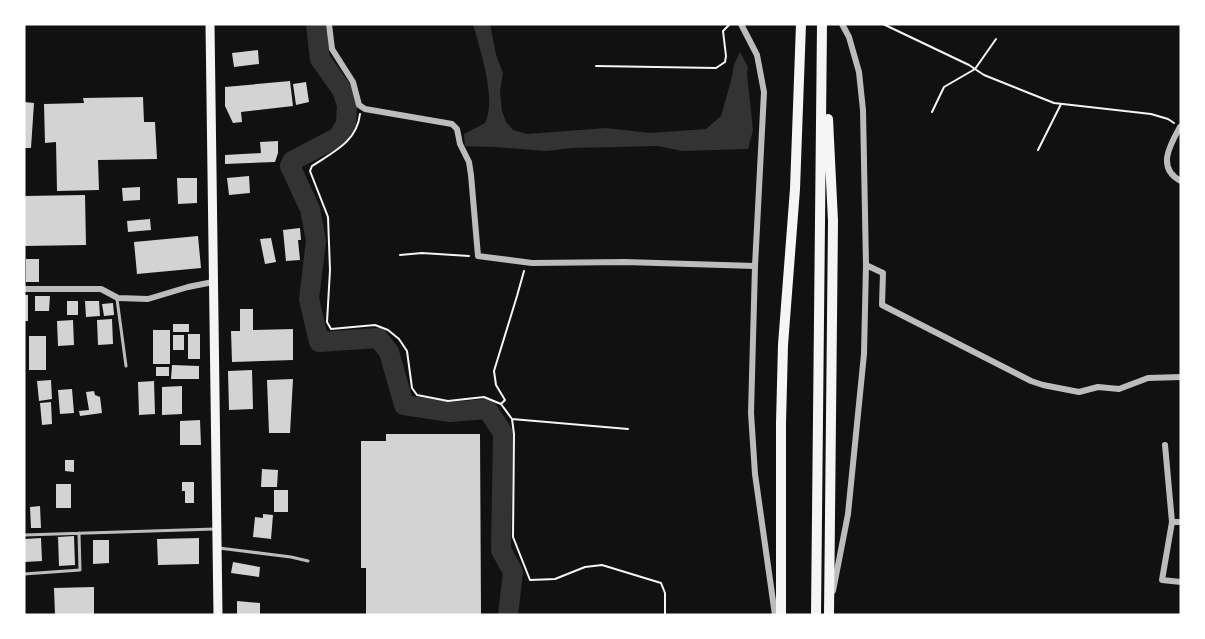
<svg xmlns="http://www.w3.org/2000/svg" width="1205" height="639" viewBox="0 0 1205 639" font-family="'Nunito Sans',sans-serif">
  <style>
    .water { fill: #333 }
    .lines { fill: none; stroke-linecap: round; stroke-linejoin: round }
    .river { stroke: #333; stroke-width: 20 }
    .building { fill: #d3d3d3 }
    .path { stroke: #f5f5f5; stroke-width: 2 }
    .service { stroke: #bcbcbc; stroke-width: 3 }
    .minor { stroke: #bcbcbc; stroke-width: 6 }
    .trunk { stroke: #f5f5f5; stroke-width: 9 }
    .motorway { stroke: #f5f5f5; stroke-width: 10 }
  </style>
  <rect width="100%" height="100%" fill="#111"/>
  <path class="water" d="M473,24H490L496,55L503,73L500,91L502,111L506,122L513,130L527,134L606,128L650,133L706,129L721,116L731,81L734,65L740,52L748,67L747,74L753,130L748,149L682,151L658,146L572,148L546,151L494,147L465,146L464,134L485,123C497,99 480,50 473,24Z"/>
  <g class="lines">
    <path class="river" d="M316,24L320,59L342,90L347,105L346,124L338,137L292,161L290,166L310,209L316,241L309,299L319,342L378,338L389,352L404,405L450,412L487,409L503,433L501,550L513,572L508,615"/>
  </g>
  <path class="building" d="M258,50L259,64L234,67L232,53Z
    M290,81L293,106L241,112L242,122L233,123L225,106V87Z
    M306,82L309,102L296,105L293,84Z
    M143,97L144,122H155L157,159L98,160L99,190L57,191L56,142L45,143L44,104L84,103L83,98Z
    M24,102L34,103L31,148H24Z
    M278,141V153L275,162L225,164V155L261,153L260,142Z
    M249,176L250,193L229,195L227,178Z
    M177,178H197V203L178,204Z
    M140,187V200L123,201L122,188Z
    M85,195L86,245L24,246V196Z
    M150,219L151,230L128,232L127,221Z
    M300,228L301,240H298L300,260L286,261L283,230Z
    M198,236L201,268L137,274L134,242Z
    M271,238L276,262L265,264L260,239Z
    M26,259H39V282H26Z
    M24,295H28V321H24Z
    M35,296H50L49,311H35Z
    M67,301H78V315H67Z
    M85,301H99L100,316L86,317Z
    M113,303L114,315L104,316L102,304Z
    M240,309H253V330L293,329V360L232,362L231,331H240Z
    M112,319L113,344L98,345L97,320Z
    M73,320L74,345L58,346L57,321Z
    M173,324H189V332H173Z
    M153,330H170V364H153Z
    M188,334H200V359H188Z
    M173,335H184V350H173Z
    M29,336H46V370H29Z
    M172,365L199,366V379H171Z
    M156,367H169V376H156Z
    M252,370L253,409L229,410L228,371Z
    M293,379L290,433H269L267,380Z
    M51,380L52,399L39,401L37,381Z
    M154,381L155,414L139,415L138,382Z
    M182,386V414L162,415V387Z
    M72,389L74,413L60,414L58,390Z
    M94,391L95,395L100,397L102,413L80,416L79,411L89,410L86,392Z
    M51,402L52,424L42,425L40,403Z
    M200,420L201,445H180V421Z
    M386,434H480L481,615H366V568H361V441H386Z
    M65,460H74V472L65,471Z
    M262,469L278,470L277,487H261Z
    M182,482H194V503H185V491H182Z
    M56,484H71V508H56Z
    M274,490H288V512H274Z
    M40,506L41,528H31L30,507Z
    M263,514L273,515L271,539L253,537L255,517L263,518Z
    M74,536L75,565L59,566L58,537Z
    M41,538L42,561L25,562L24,539Z
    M199,538V564L158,565L157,539Z
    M93,540H109V563L93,564Z
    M233,562L260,567L259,577L231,573Z
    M94,587V615H55L54,588Z
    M237,601L260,603V615H237Z"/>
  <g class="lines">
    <path class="path" d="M883,24L969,65L984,75L1054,103L1151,114L1168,119L1174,123
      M596,66L716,68L725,62L726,56L723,31L730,24
      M932,112L944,87L975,69L996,39
      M360,114C357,142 333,152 312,166L310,171L328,217L330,270L327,322L331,329L375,325L388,330L399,339L407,351L412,388L417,395L448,401L484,397L501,404L512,419L514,434L513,537L530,580L555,579L585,567L602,565L661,583L665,593V615
      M1038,150L1061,104
      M400,255L422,253L469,256
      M501,404L505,400L496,385L494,371L517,296L524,271
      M512,419L628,429"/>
    <path class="service" d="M117,299L126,366
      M24,535L215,529
      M219,548L291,557L308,561
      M24,574L80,570L79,533"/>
    <path class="minor" d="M329,24L332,49L353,82L359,105L365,109L452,124L457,129L460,144L469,162L471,175L478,256L532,263L625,262L755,266
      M741,24L757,55L764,92L755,266L751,413L755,474L775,615
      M1180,127C1170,145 1156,168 1181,181
      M866,265L883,273L882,305L1031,381L1043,385L1079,392L1098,387L1119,389L1148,378L1181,377
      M24,289H101L118,298L148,299L188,287L213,282
      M1165,445L1172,522H1181
      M1172,522L1162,580L1181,582
      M833,591L848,514L864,354L866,265L863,110L859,72L849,37L842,24"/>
    <path class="trunk" d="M210,24L218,615"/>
    <path class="motorway" d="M828,119L833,221L829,614
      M781,615V423L783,345L795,189L801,24
      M816,615L822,24"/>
  </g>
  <rect width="1205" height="639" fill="none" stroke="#ffffff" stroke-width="51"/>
</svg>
